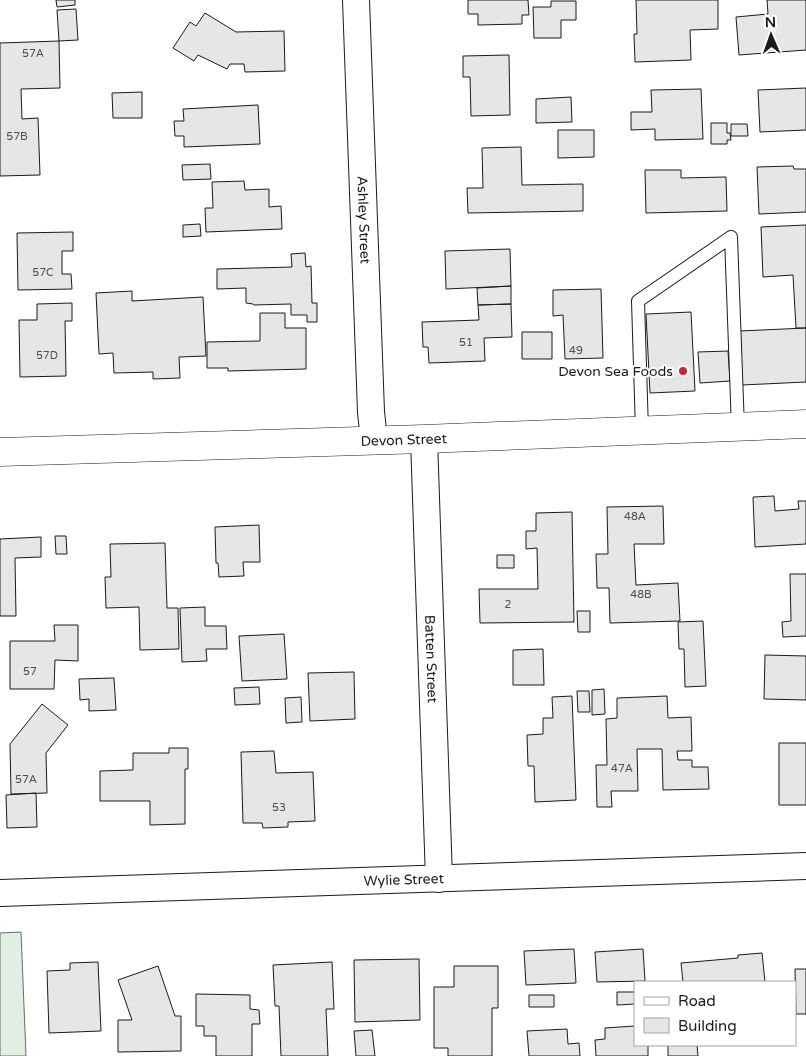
<svg xmlns="http://www.w3.org/2000/svg" width="806" height="1056" viewBox="0 0 806 1056" font-family="'Varela Round',sans-serif">
  <style>
    .green { fill: #e0efe3; stroke: #6a6a6a }
    .building { fill: #e6e6e6; stroke: #1a1a1a }
    .lines { fill: none; stroke-linecap: round; stroke-linejoin: round }
    .lane-casing { stroke: #1a1a1a; stroke-width: 14 }
    .street-casing { stroke: #1a1a1a; stroke-width: 28 }
    .secondary-casing { stroke: #1a1a1a; stroke-width: 29 }
    .lane { stroke: #fff; stroke-width: 12 }
    .street { stroke: #fff; stroke-width: 26 }
    .secondary { stroke: #fff; stroke-width: 28 }
    .poi-dot { fill: #c62828; stroke: #fff; stroke-width: 2 }
    .labels { text-anchor: middle; stroke-width: 4; stroke-linejoin: round; paint-order: stroke }
    .number-label { font-size: 11px; fill: #4d4d4d }
    .street-label { font-size: 14px; fill: #1a1a1a; stroke: #fff }
    .poi-label { font-size: 14px; fill: #1a1a1a; stroke: #fff; text-anchor: end }
  </style>
  <rect width="100%" height="100%" fill="#fff"/>
  <path class="green" d="M21,932L26,1056H0V933Z"/>
  <path class="building" d="M56,0H75V5L57,7Z
    M468,0H528L529,15H522V24L478,25V14H468Z
    M636,0H718V29L690,30L691,60L635,62L634,34H637Z
    M767,0H806V50L739,55L736,17L768,14Z
    M551,1H576V20H561V38H534L533,7H551Z
    M76,9L78,40L59,41L57,10Z
    M205,13L236,32L284,31L285,71L245,72L244,64H230L227,69L198,55L194,61L173,48L190,22L196,26Z
    M59,41L60,88L21,89L22,119L38,118L40,175L0,176V43Z
    M509,55L510,115L471,116L470,77H463V56Z
    M806,88V130L760,132L758,90Z
    M701,89L703,139L655,140V129L631,130V112H652L651,90Z
    M142,92V118H113L112,93Z
    M571,97L572,122L536,123V99Z
    M258,105L260,144L184,147V136H175L174,121H184L183,109Z
    M711,123H727V133H730L731,140H727V144H711Z
    M731,124H747L748,136H731Z
    M558,130H594V157L558,158Z
    M521,147L522,185L583,184V211L468,213L467,188H483L482,148Z
    M210,164L211,179L183,180L182,165Z
    M793,166L794,169H806V212L759,214L757,167Z
    M645,170H681V178L726,177L727,211L646,213Z
    M244,181L245,190L269,189V207L281,206L282,229L206,232L205,208H213L212,182Z
    M200,224L201,236L183,237V225Z
    M806,225V328H796L793,275L763,277L761,227Z
    M73,232V251H62V274H71L72,289L18,290L17,233Z
    M510,249L511,286L446,289L445,251Z
    M305,253L306,267L311,266L312,303H317V322H307V315H291V304L254,305L253,304L246,303V288L217,289V269L292,267L291,254Z
    M511,286V304L478,305L477,288Z
    M601,289L603,358L565,359L563,315L553,316V290Z
    M132,291V301L203,297L206,356L179,357L180,378L153,379V372L114,373L113,353L99,354L96,293Z
    M72,303V321H65L66,376L20,377L19,320H37V304Z
    M511,304L512,337L484,338L485,361L429,363L428,347H423L422,322L479,320L478,305Z
    M691,312L695,391L650,393L646,314Z
    M260,313H285V328H306V369L228,371V368H207V342L260,341Z
    M806,328V382L742,385L740,331Z
    M522,332H552V359H522Z
    M728,351L730,381L700,383L698,352Z
    M774,496L775,511L799,509L798,501H806V544L755,547L753,497Z
    M663,506L664,544H634L636,585L678,583L680,621L610,623L609,588H597L596,554H608L607,507Z
    M572,512L574,622L480,623L479,589H538L537,548L526,549V531H536V513Z
    M259,525L260,562H243L244,576L219,577L218,563H216L215,527Z
    M55,536H66L67,554H56Z
    M41,537V557L15,558L16,616H0V539Z
    M165,543L167,608H178L179,649L140,650L139,607L106,608L105,577H111L110,544Z
    M497,555H514V568H497Z
    M790,574H806V636L783,637L782,622L791,621Z
    M205,607V626H226L227,649H206L207,661L182,662L180,608Z
    M577,611H590V632H578Z
    M703,621L706,686L685,687L684,649H679L678,622Z
    M54,625H78V661L55,660L54,689H10V641H55Z
    M284,634L287,679L242,681L239,636Z
    M543,649L544,685H513V650Z
    M765,655L806,656V700L764,699Z
    M354,672L355,719L310,721L308,673Z
    M114,678L116,710L89,711V699L80,700L79,679Z
    M259,687L260,704L235,705L234,688Z
    M604,689L605,714L592,715V690Z
    M577,691H589L590,712H578Z
    M572,696L576,800L535,802L534,766H528L527,735L543,734V718H553L552,697Z
    M667,696L668,718L691,717L692,751H677L678,760H692V767H708L709,789L663,790L662,749H637L638,791H611L612,807H597L596,765H607L606,719L617,718V698Z
    M301,697L302,722L286,723L285,698Z
    M42,704L68,725L46,753L47,793L11,794L10,744Z
    M779,743H806V805H779Z
    M169,748H188V769H185V824L150,825V801H100V771L133,770V753H169Z
    M274,751L276,773L313,772L315,821L288,822V827L263,828L262,823H243L241,752Z
    M36,793L37,827L7,828L6,795Z
    M574,949L576,983L526,985L524,951Z
    M643,949L645,981L597,982L595,952Z
    M762,953L765,982H683L681,963L738,958V955Z
    M419,959L420,1020L355,1022L354,960Z
    M98,962L101,1031L49,1033L47,971L70,970V963Z
    M332,962L334,1009H326L328,1056H281L279,1006H275L273,965Z
    M158,966L175,1016H181V1051L118,1052V1020H132L118,980Z
    M454,966H498V1008H492V1056H448V1048H434V987H454Z
    M795,969H806V1014H796Z
    M617,992H635V1004L617,1005Z
    M196,994L250,995V1009L259,1010L260,1024H252V1056H216V1036H204V1026H196Z
    M529,995H554V1007H529Z
    M635,1026V1045H648V1056H596L595,1040L605,1039V1028Z
    M567,1029L568,1044L579,1043L580,1056H529L527,1031Z
    M372,1030L375,1056H356L354,1031Z
    M668,1045H697L698,1056H668Z"/>
  <g class="lines">
    <defs>
      <path id="lane" d="M731,237L738,428
        M642,431L638,301L731,237"/>
      <g id="street">
        <path id="s1" d="M356,0L371,412L374,440"/>
        <path id="s2" d="M424,439L439,879"/>
        <path id="s3" d="M0,893L806,866"/>
      </g>
      <g id="secondary">
        <path id="s4" d="M0,452L424,439L806,424"/>
      </g>
    </defs>
    <use href="#lane" class="lane-casing"/>
    <use href="#street" class="street-casing"/>
    <use href="#secondary" class="secondary-casing"/>
    <use href="#lane" class="lane"/>
    <use href="#street" class="street"/>
    <use href="#secondary" class="secondary"/>
  </g>
  <circle class="poi-dot" cx="683" cy="371" r="5"/>
  <g class="labels">
    <g class="number-label">
      <text x="33" y="57">57A</text>
      <text x="17" y="140">57B</text>
      <text x="43" y="276">57C</text>
      <text x="466" y="346">51</text>
      <text x="576" y="354">49</text>
      <text x="47" y="359">57D</text>
      <text x="635" y="520">48A</text>
      <text x="641" y="598">48B</text>
      <text x="508" y="608">2</text>
      <text x="30" y="675">57</text>
      <text x="622" y="772">47A</text>
      <text x="26" y="783">57A</text>
      <text x="279" y="811">53</text>
    </g>
    <g class="street-label">
      <text dy="5" stroke="none"><textPath href="#s1" startOffset="220">Ashley Street</textPath></text>
      <text dy="5" stroke="none"><textPath href="#s4" startOffset="404">Devon Street</textPath></text>
      <text dy="5" stroke="none"><textPath href="#s2" startOffset="220">Batten Street</textPath></text>
      <text dy="5" stroke="none"><textPath href="#s3" startOffset="404">Wylie Street</textPath></text>
    </g>
    <g class="poi-label">
      <text x="673" y="376">Devon Sea Foods</text>
    </g>
  </g>
  <rect x="634" y="981" width="162" height="65" fill="#ffffff" stroke="#a3a3a3"/>
  <rect x="644" y="997" width="25" height="8" fill="#ffffff" stroke="#a3a3a3"/>
  <text x="678" y="1006" font-size="15" fill="#1a1a1a">Road</text>
  <rect x="644" y="1018" width="25" height="15" fill="#e6e6e6" stroke="#a3a3a3"/>
  <text x="678" y="1031" font-size="15" fill="#1a1a1a">Building</text>
  <g transform="translate(771 35) rotate(358)" stroke="#ffffff" stroke-width="4" paint-order="stroke">
  <path d="M0-4L9 19L0 12L-9 19Z" fill="#1a1a1a"/>
  <text y="-8" font-size="14" font-weight="bold" text-anchor="middle" fill="#1a1a1a">N</text>
  </g>
</svg>
